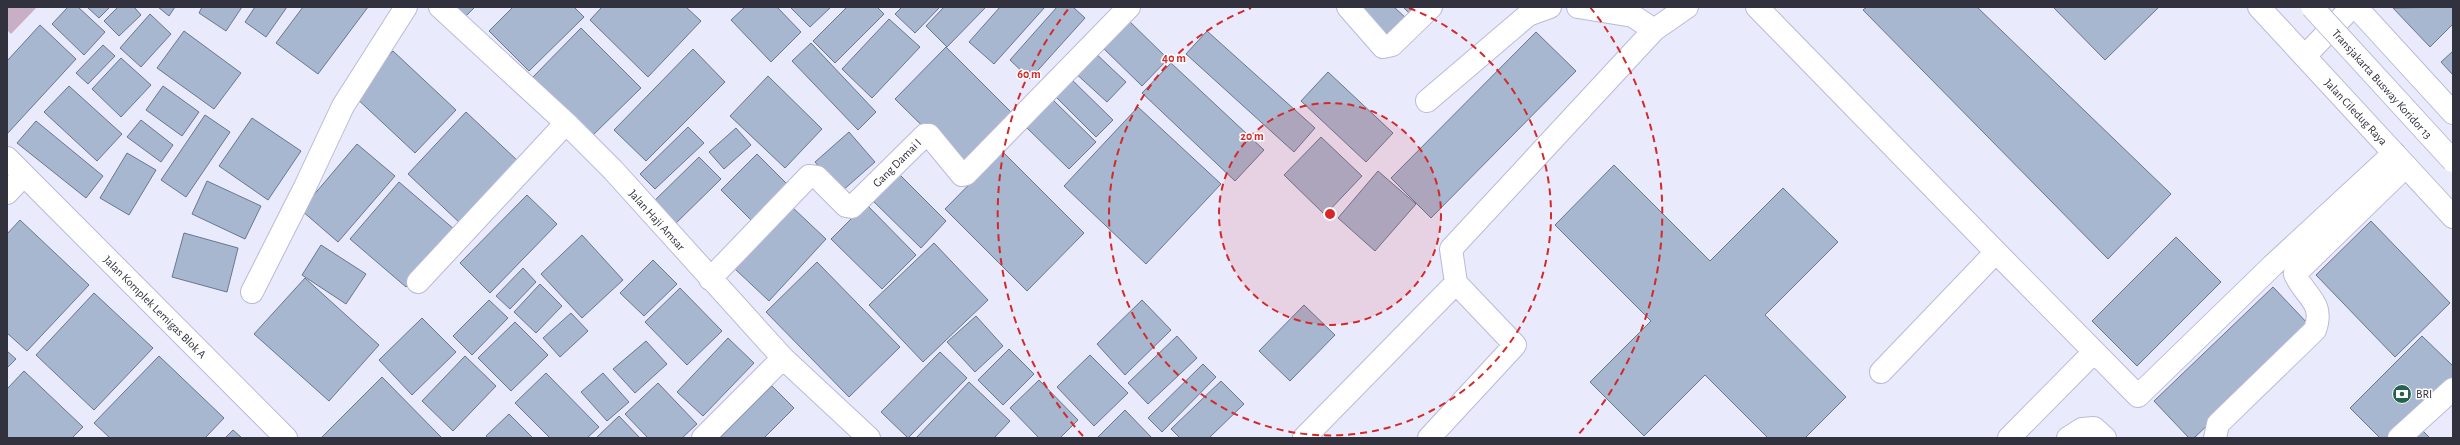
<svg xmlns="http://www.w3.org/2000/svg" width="2460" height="445" viewBox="0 0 2460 445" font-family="'Alegreya Sans',sans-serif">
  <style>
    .green { fill: #c9afc6 }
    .building { fill: #a7b7d0; stroke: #68778e }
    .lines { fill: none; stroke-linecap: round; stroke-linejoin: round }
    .minor-casing { stroke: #b9bad7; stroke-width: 24 }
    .major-casing { stroke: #b9bad7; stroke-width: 24 }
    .minor { stroke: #fff; stroke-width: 22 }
    .major { stroke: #fff; stroke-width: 22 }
    .minor-bridge-casing { stroke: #b9bad7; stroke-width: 24; stroke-linecap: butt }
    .minor-bridge { stroke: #fff; stroke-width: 22 }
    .ring { fill: none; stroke: #d62828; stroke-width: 2; stroke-dasharray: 7 5 }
    .labels { text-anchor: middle; stroke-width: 3; stroke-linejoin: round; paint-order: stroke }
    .street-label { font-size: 12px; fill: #31323d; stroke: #fff }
    .poi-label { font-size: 12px; fill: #31323d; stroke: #fff; text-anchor: start }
    .centre { fill: #d62828; stroke: #fff; stroke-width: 2 }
    .ring-label { font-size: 12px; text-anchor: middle; font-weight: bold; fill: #d62828; stroke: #fff; stroke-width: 3; stroke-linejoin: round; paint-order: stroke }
  </style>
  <rect width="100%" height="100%" fill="#e9eafc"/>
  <path class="green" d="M7,7H37L11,34L7,30Z"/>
  <path class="building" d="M68,7H78L105,32L84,55L52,24Z
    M87,7H110L99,18Z
    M118,7H134L141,15L119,36L104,21Z
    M158,7H175L169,16Z
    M202,7H242L226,31L199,13Z
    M255,7H287L266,37L245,22Z
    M303,7H368L318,74L276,43Z
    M455,7H475L465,17Z
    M513,7H574L584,17L529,71L489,31Z
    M602,7H686L701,21L648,77L590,20Z
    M745,7H777L801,32L771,62L731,20Z
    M790,7H831L810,27Z
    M847,7H877L884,14L835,63L813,41Z
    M902,7H940L915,33L895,14Z
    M944,7H986L947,47L926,26Z
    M1000,7H1045L994,64L969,42Z
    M1057,7H1073L1085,18L1030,79L1010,60Z
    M1352,7H1394L1407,19L1387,40Z
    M1403,7H1418L1411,15Z
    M1867,7H1977L2171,194L2108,259L1863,10Z
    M2053,7H2159L2105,60Z
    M2453,7V24L2430,47L2393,8Z
    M150,14L171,34L141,67L120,48Z
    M1125,17L1168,59L1142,86L1099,44Z
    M889,19L920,47L872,98L842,69Z
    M40,25L76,59L7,134V61Z
    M581,28L641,88L591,137L532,78Z
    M184,31L241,73L214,109L157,68Z
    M1207,31L1315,128L1294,152L1186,54Z
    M1536,32L1576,71L1431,218L1391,178Z
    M811,43L876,112L858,130L792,61Z
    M103,45L115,56L88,84L76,73Z
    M946,47L1013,114L963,166L895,99Z
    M693,49L725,82L646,161L614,130Z
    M1092,50L1126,82L1107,102L1072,70Z
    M393,51L456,110L415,153L352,94Z
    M2453,51V75L2441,62Z
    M121,58L151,85L121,117L92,89Z
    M1171,63L1264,150L1235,181L1142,93Z
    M1328,72L1393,133L1366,162L1301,101Z
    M768,76L822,129L785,168L730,116Z
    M1068,76L1113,120L1096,137L1052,93Z
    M69,86L122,134L97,161L44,112Z
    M163,86L199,112L182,136L146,110Z
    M1053,100L1096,142L1069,169L1026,127Z
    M1138,107L1221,184L1146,264L1064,186Z
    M466,112L520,163L462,225L408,174Z
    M205,115L230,132L186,197L161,180Z
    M252,118L301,151L268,200L219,166Z
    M141,120L173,145L161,162L127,137Z
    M36,121L103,176L86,198L17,143Z
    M688,127L704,143L655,189L640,174Z
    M736,128L751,145L724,169L709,152Z
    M849,132L875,162L841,192L815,162Z
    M1321,137L1362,176L1325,215L1284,175Z
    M357,144L395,176L338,242L301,210Z
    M1002,151L1084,233L1027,291L945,209Z
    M127,153L156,170L129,215L100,198Z
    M757,154L787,184L751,220L721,190Z
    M699,157L721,179L670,229L648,207Z
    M1614,165L1710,261L1783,188L1838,242L1765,315L1846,397L1805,438H1768L1705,375L1644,436L1590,382L1651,321L1555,225Z
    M896,171L946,221L921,248L870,198Z
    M1378,171L1416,204L1375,251L1338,218Z
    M207,181L261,206L245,239L192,214Z
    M399,182L455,230L406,287L350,239Z
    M527,195L557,224L490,293L460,263Z
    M866,204L916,255L882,289L831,239Z
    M792,207L826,239L769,301L735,269Z
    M20,220L89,285L27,351L7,333V234Z
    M2371,221L2450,303L2395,357L2316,275Z
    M184,233L238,248L227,292L172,277Z
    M582,235L623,280L582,318L541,274Z
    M2176,237L2221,282L2137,366L2092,321Z
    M934,243L988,300L923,362L869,305Z
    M321,245L366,274L346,304L302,275Z
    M653,260L677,284L644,316L620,293Z
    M817,262L900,347L849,397L766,312Z
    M523,268L536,282L510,309L496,296Z
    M305,278L379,345L329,401L254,334Z
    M540,284L562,306L536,333L514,312Z
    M2273,287L2311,327L2194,438H2189L2154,401Z
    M680,288L722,331L687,365L645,322Z
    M94,293L153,348L94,410L36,355Z
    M489,300L508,318L472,355L453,336Z
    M1142,300L1171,330L1125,375L1097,344Z
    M1304,305L1335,335L1290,381L1259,351Z
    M571,313L588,331L560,357L543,338Z
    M976,316L1003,346L975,372L947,342Z
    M422,318L456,352L412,395L379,360Z
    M515,322L548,355L511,391L478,358Z
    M1177,336L1197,358L1148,404L1128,383Z
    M2422,336L2453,366V380L2395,438H2380L2350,408Z
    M728,338L754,363L703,416L677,392Z
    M646,341L667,364L635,393L613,369Z
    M1009,349L1034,374L1003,405L978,380Z
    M7,351L16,359L7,368Z
    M940,352L967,378L908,438L881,412Z
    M1090,355L1128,393L1094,426L1057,387Z
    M159,356L224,418L205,438H110L94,423Z
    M465,356L496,386L453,431L422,401Z
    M1203,364L1216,377L1162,432L1148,418Z
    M24,371L83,427L72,438H7V389Z
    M546,373L599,427L587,438H550L515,403Z
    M603,373L629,402L607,421L581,392Z
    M382,377L442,438H321Z
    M1039,380L1078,420L1060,438H1039L1010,408Z
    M1221,381L1244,404L1209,438H1180L1171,429Z
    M969,382L1010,421L994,438H916Z
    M658,383L697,424L682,438H648L625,414Z
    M772,386L794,408L764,438H720Z
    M1125,410L1152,438H1097Z
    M509,414L533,438H488L486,436Z
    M619,416L640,438H596Z
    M2418,426L2430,438H2407Z
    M233,430L242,438H225Z"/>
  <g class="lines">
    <defs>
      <path id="minor" d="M440,7L566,123L613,170L783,358L869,438
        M1348,7L1383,47L1392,45L1431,7
        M1578,7L1633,16L1654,30
        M1757,7L1996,252
        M1427,101L1528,15L1550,7
        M7,158L286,438
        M7,193L23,176
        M710,279L809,176L817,177L846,206L852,207L925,135H929L962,175L966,174L1129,7
        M418,282L566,123
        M252,292L305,187L343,106L406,7
        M1881,372L1996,252L2138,396L2272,266L2394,153
        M703,438L783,358
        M1304,438L1456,283
        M1429,438L1515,345L1456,283L1451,249L1654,30L1687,7
        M2009,438L2094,352
        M2068,438L2082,429L2094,428L2105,438
        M2215,438L2218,424L2315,330C2325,302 2305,297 2295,274L2406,166
        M2399,438L2453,389"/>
      <path id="major" d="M2259,7L2453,217
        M2356,7L2453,113
        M2305,56L2352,7"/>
    </defs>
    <use href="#minor" class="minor-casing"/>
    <use href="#major" class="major-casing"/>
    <use href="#minor" class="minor"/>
    <use href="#major" class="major"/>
    <defs>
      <path id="minor-bridge" d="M2312,7L2453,161"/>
    </defs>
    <use href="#minor-bridge" class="minor-bridge-casing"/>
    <use href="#minor-bridge" class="minor-bridge"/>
  </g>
  <circle cx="1330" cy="214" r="111" fill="#d62828" fill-opacity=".12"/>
  <g class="ring">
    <circle cx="1330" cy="214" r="111"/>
    <path d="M1409 8A221 221 0 1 1 1251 8"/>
    <path d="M1083 436A332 332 0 0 1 1070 7M1590 7A332 332 0 0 1 1577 436"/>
  </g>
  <defs>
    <symbol id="bank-disc" viewBox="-11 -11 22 22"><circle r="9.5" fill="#26634f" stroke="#fff"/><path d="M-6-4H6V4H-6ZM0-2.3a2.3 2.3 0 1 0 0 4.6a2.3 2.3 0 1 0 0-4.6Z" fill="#fff"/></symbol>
  </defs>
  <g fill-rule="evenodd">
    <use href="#bank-disc" x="2391" y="383" width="22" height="22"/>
  </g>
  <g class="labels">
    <g class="street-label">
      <text transform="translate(2382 84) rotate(48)" y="4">Transjakarta Busway Koridor 13</text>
      <text transform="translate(2356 112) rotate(47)" y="4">Jalan Ciledug Raya</text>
      <text transform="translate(897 163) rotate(-45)" y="4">Gang Damai I</text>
      <text transform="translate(657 220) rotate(48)" y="4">Jalan Haji Amsar</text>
      <text transform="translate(155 307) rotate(45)" y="4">Jalan Komplek Lemigas Blok A</text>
    </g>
    <g class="poi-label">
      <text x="2416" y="398">BRI</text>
    </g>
  </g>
  <circle cx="1330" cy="214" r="6" class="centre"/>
  <g class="ring-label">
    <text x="1174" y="62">40 m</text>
    <text x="1029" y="78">60 m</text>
    <text x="1252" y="140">20 m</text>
  </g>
  <rect width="2460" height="445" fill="none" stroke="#31323d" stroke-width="16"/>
</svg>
